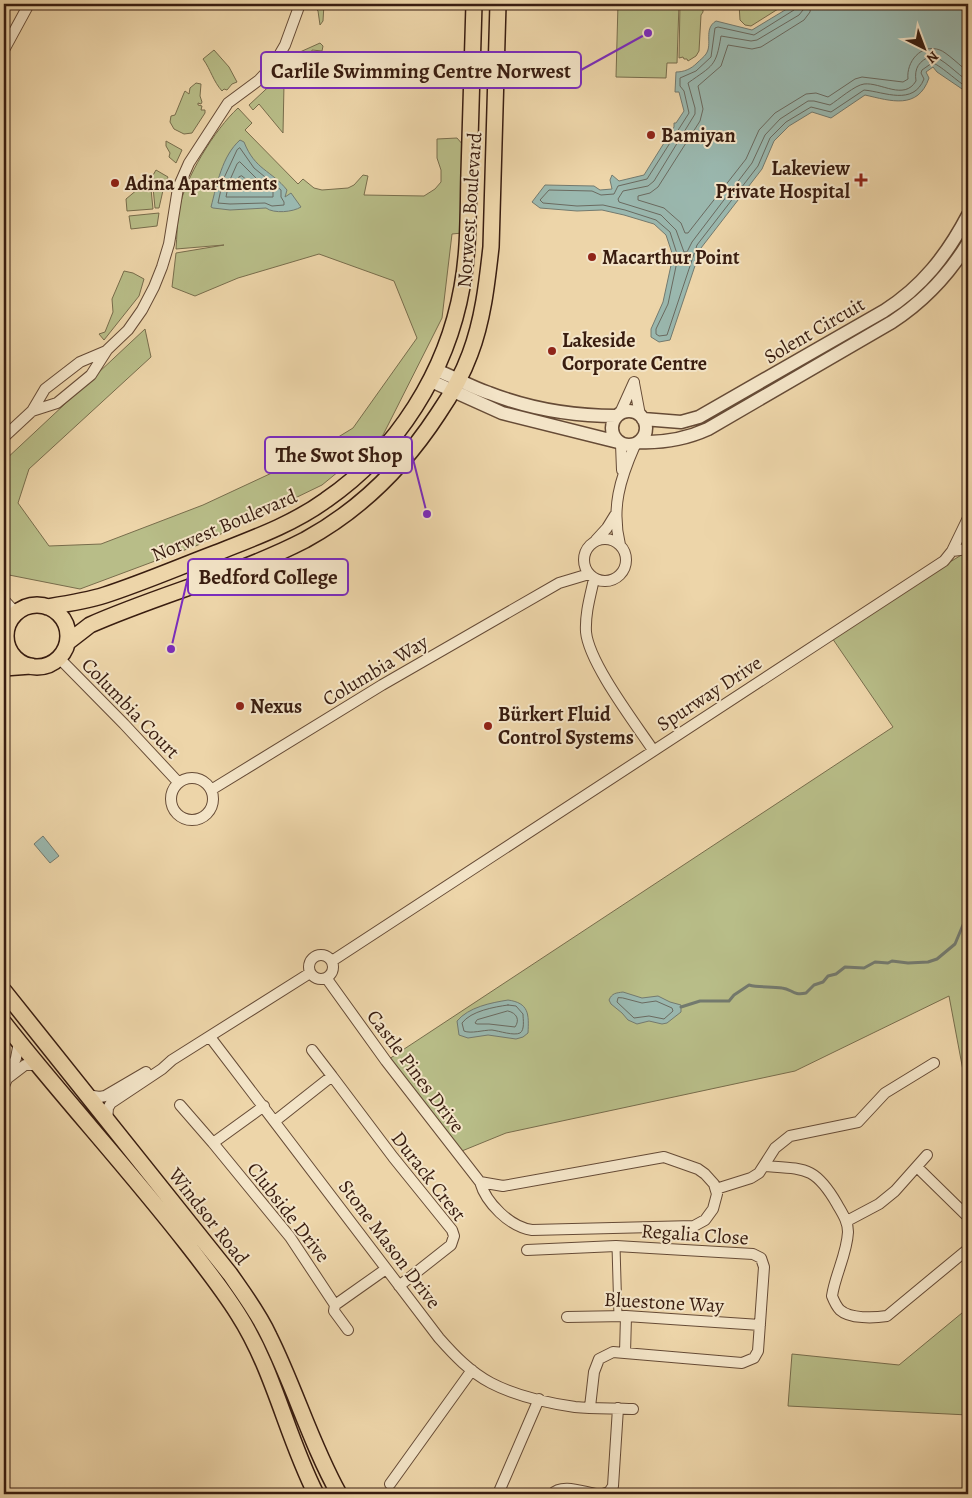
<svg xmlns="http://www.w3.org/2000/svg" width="972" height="1498" viewBox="0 0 972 1498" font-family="Alegreya,serif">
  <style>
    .green { fill: #b8bd88; stroke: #786d4c }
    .water { fill: #9ab8af; stroke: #737a6f }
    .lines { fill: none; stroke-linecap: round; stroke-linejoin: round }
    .shore { stroke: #6a6a60; stroke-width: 1 }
    .stream { stroke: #737a6f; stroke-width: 3 }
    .pedestrian-casing { stroke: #664b36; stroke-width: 9 }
    .minor-casing { stroke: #664b36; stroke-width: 12 }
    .tertiary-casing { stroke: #664b36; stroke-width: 15 }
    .primary-casing { stroke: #391d10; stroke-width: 18 }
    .pedestrian { stroke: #f3e4c7; stroke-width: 7 }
    .minor { stroke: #f3e4c7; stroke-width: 10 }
    .tertiary { stroke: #f3e4c7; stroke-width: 12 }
    .primary { stroke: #edd5a9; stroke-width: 15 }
    .poi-dot { fill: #8f2418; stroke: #f3e4c7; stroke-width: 2 }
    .labels { text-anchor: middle; stroke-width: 4; stroke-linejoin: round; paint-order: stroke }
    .poi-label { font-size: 20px; font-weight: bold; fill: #391d10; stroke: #f3e4c7; text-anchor: start }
    .street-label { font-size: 20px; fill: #391d10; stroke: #f3e4c7 }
    .leader { fill: none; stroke: #7b2cbf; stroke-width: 2 }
    .callout-dot { fill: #7b2cbf; stroke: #f3e4c7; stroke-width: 2 }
    .callout { fill: #f3e4c7; stroke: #7b2cbf; stroke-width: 2 }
    .callout-label { font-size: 21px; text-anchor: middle; font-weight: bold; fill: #391d10 }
  </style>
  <rect width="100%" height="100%" fill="#edd5a9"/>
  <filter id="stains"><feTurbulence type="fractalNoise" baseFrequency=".004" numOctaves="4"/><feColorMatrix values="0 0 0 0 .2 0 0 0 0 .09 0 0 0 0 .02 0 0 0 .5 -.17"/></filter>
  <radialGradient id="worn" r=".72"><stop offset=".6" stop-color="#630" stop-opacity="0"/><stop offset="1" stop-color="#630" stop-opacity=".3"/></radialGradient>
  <path class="green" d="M312,4H324L323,21L320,25L318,11Z
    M618,4H679L677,63H667L666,78L616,77Z
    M680,4H703V12L701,15L699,51L696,56L688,61L687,59H684L683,57L679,58Z
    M739,4H786L751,26L745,25L740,20Z
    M320,43L323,46L322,51L312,50L311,59L300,52Z
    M214,50L229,67L237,82L232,84L227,90L224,89L222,91C213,81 211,70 203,59Z
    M288,73H296V80L284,84L283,133L259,104L253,110L249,105L278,78Z
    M196,83L201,84L200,96L202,102L201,104L198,103V105L202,106L201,110H205V113L192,133L184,134L174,129L170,122L171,116L175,115L184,93L185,91L189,94L190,88Z
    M238,108L252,123L245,130L298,184L303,179L314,188L322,190L348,188L354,185L363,175L368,176L364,195L424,196L435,189L441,182V170L437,158V139L457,138L464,146L462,233L452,234L442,318L383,435L322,485L198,545L80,589L4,574V461L145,329L151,357L29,469L18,503L49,546L101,544L203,505L304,458L353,428L417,338L394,281L319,254L238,278L195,296L172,287L176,253L224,245L176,249C177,236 177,223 179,210C184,179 215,129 238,108Z
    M166,141L182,150L176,163L169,157L170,153L166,146Z
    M156,170L168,177L164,186L159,208H155L152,177Z
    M150,179L153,209L127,211L126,199Z
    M159,213L157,226L131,229L129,216Z
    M124,271L133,273L144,279L139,296L104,340L99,334L105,332L113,312L112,299Z
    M968,551V1097L949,996L795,1071L506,1133L457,1153L386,1061L893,727L830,635Z
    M968,1308V1415L788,1406L792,1354L899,1365Z"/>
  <path class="water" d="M795,4H968V93L937,72L933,67L926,72L929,78C918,110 891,101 865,95L831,118L812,112L789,126L774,141L762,169L701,248L670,340L659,342L651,337V329L663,302L673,256L666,235L654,224L624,215L602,210L577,211L540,208L532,202L545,185L594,186L600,190L612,189L610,180L612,175L619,181L644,175L674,127V123H676L684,111L679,92H675L676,72C684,72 691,69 697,63C700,60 704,57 706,54C713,44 703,29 716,21L752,30Z
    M240,140L244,142C255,170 271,170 287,190L285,197L291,193L301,207C293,212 274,214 266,208L230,210L213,208L211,207C217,184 222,156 240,140Z
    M43,836L59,856L50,863L34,844Z
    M623,992L642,998L658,996L670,1002L681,1005V1012L667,1023L662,1024L649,1021L637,1024L628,1020L622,1013L611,1004L609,1000C612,993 616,993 623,992Z
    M508,1000C529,1003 529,1014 528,1033L523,1037L516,1039L488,1035L468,1038L459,1035L457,1021C469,1007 490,1003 508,1000Z"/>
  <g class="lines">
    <path class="shore" d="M797,4L794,10L754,35L718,27L715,28L711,57L696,71L680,78V86L684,91L689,113L647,179L618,186L614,194L601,195L592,191L549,190L540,200L543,203L577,206L603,205L625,210L656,220L670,232L678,257L668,304L656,329V334L659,336L667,335L697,245L758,166L770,138L786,122L811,107L831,112L864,90C885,92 913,106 924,79L921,73L922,70L932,63C938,63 959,83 968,88
      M803,4V10L799,15L757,40L751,41L721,36C716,67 713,65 688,83L695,108V114L654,181L648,186L623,191L618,199L619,202L661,215L676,230L684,252H687L692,242L752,163L765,135L780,119L808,101H814L830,105C838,100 855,85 864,84C881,82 904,101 916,81C914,68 919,61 931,56C942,57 958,75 968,81
      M811,4L810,12L804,20L761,47L752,49L728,45L721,66L698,86L703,109L700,121L658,187L650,193L638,196V200L664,208L681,223L685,233H688L746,159L759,130L775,113L806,94L816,93L828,97L855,79L862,77L903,82L908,79C906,62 921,43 940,50C946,52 962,67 968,72
      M240,148L254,168L281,190V197L284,202V205L272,206L265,203L230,204L218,203L223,180L237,150Z
      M240,162L258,180L273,191V197H226L229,182L237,164Z
      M242,176L253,185L252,189H236L239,177Z
      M623,998L642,1003L656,1001L672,1008L673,1011L664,1019L649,1016L634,1018L617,1002L618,998Z
      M508,1005L516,1006L523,1014C523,1019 525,1030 520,1033C514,1036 499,1031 492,1030C483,1030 471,1034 464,1031L462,1023C471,1011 494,1007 508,1005Z
      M508,1011C517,1013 520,1020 515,1027L489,1024H477L475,1023L477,1020Z"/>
    <path class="stream" d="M681,1007L700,1001H729L734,995L749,985C760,988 771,986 782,988C792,989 793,996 806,993L814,985L823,982L828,976L836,974L845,967L864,968L875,962L888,963L892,961L908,963L928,962L937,959L955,944L968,913"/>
    <defs>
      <path id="pedestrian" d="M616,1246L618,1316"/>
      <path id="minor" d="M4,50L29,4
        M634,383L640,415
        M32,411L57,403L91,375L107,350L128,330L142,310L154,287L162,267L169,244L178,188L189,163L228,103L259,80L274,64L285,45L300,4
        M620,413L634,382
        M4,437L32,411L45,389L80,362L106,351
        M621,444L622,470
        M584 560a21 21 0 1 1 42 0a21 21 0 1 1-42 0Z
        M596,540L607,528L615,515
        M620,545C611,508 620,479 635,445
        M952,551L968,549
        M594,579C590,597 585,614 586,632C589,663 635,723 653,750
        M4,600L16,613
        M59,658L124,724L178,782
        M171 799a21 21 0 1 1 42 0a21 21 0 1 1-42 0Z
        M211,790L382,685L559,583L589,574
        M309 967a12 12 0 1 1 24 0a12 12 0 1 1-24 0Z
        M332,961L944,561L952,551L968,518
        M327,979L386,1061L480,1182C486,1203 510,1227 532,1230L694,1226L705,1220L713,1209L717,1194L714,1184L705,1174L698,1169L664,1157L503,1186L480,1182
        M210,1037L439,1338C454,1355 470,1372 491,1383C516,1396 547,1403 575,1407C594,1409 614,1408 633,1409
        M312,1050L332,1076
        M8,1078L25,1065H37
        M4,1086L16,1058L19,1042
        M86,1095L100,1097L105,1096L146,1072
        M180,1105L213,1143
        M264,1106L213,1143L290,1237L335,1305
        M107,1121L108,1108L111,1103L162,1069L172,1060L310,973
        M275,1121L332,1076L393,1157L452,1230L454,1236L451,1245L399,1286
        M764,1166C805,1169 815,1166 837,1204C842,1213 848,1221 848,1232C847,1254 835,1275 832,1296C834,1301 836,1306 840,1310C850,1319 874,1318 887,1316L968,1249
        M917,1167L968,1217
        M716,1189L751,1178L759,1173L775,1148L790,1136L858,1122L885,1093L934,1063
        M847,1221L879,1204L895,1191L927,1155
        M527,1250L616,1246L753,1254L761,1258L764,1267L758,1351L754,1358L742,1363L613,1352L599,1359L594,1372L590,1407
        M567,1317L626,1316L760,1325
        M348,1330L334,1311L335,1305L386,1269
        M625,1353L626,1316
        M390,1484L472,1370
        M498,1494L539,1399
        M552,1494C562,1483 583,1492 596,1494
        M603,1494L609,1492L613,1486L618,1408"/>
      <path id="tertiary" d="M436,370C454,377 471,387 489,393C530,409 572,416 616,416
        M431,381L502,413L618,442
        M612 428a17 17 0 1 1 34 0a17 17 0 1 1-34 0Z
        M643,419L681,422L699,417L884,311C922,287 947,255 968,215
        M639,442C664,443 686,439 708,429L892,322C924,301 948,276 968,243"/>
      <path id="primary" d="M6 636a31 31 0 1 1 62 0a31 31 0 1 1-62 0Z
        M47,607C66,604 86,601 105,595C142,583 179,567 216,553C254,538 293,524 326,500C397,451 447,372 462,287C469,250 468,211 469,173C471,117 472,60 474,4
        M68,642L90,625C160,594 237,575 305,540C360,510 404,466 438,414C451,395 462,376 470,354C483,320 487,283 491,247L498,4
        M4,668L31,666
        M4,991L230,1274C244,1294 259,1314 269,1336C295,1388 311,1444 339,1494
        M4,1023C63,1098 128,1168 187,1244C205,1267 223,1290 238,1314C274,1370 286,1435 316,1494"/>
    </defs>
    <use href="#pedestrian" class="pedestrian-casing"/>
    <use href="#minor" class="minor-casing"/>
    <use href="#tertiary" class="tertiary-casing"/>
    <use href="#primary" class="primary-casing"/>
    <use href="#pedestrian" class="pedestrian"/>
    <use href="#minor" class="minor"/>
    <use href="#tertiary" class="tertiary"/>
    <use href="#primary" class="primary"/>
  </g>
  <g class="poi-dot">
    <circle cx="651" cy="135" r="5"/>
    <path d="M858.5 172.5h5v5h5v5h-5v5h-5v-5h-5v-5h5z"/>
    <circle cx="115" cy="183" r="5"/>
    <circle cx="592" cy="257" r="5"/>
    <circle cx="552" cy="351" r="5"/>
    <circle cx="240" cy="706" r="5"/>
    <circle cx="488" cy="726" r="5"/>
  </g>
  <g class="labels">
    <g class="poi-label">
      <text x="661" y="142">Bamiyan</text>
      <text x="850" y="175" text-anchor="end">Lakeview<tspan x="850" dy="23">Private Hospital</tspan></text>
      <text x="125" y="190">Adina Apartments</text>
      <text x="602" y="264">Macarthur Point</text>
      <text x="562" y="347">Lakeside<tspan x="562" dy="23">Corporate Centre</tspan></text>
      <text x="250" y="713">Nexus</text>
      <text x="498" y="721">Bürkert Fluid<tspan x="498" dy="23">Control Systems</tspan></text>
    </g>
    <g class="street-label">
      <text transform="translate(469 210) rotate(-86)" y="7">Norwest Boulevard</text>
      <text transform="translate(814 330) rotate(-30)" y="7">Solent Circuit</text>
      <text transform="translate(224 525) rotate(-23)" y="7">Norwest Boulevard</text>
      <text transform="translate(375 670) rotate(-31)" y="7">Columbia Way</text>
      <text transform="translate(709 693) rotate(-33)" y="7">Spurway Drive</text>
      <text transform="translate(131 708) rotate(46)" y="7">Columbia Court</text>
      <text transform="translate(416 1071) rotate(53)" y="7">Castle Pines Drive</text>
      <text transform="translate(429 1176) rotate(52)" y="7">Durack Crest</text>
      <text transform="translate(289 1212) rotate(52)" y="7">Clubside Drive</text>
      <text transform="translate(209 1216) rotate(52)" y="7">Windsor Road</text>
      <text transform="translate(695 1234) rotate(4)" y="7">Regalia Close</text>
      <text transform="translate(390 1244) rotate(53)" y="7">Stone Mason Drive</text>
      <text transform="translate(664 1302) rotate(3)" y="7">Bluestone Way</text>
    </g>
  </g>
  <path class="leader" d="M648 33L581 70M427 514L412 455M171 649L188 577"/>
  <g class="callout-dot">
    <circle cx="648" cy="33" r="5"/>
    <circle cx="427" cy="514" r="5"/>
    <circle cx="171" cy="649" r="5"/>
  </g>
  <g class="callout">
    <rect x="261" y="52" width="320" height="36" rx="5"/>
    <rect x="265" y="437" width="147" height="36" rx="5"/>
    <rect x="188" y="559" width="160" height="36" rx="5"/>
  </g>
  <g class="callout-label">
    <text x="421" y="78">Carlile Swimming Centre Norwest</text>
    <text x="339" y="462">The Swot Shop</text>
    <text x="268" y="584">Bedford College</text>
  </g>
  <rect width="972" height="1498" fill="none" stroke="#edd5a9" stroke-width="20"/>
  <rect x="5" y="5" width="962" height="1488" fill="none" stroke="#391d10" stroke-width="2.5"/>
  <rect x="10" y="10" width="952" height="1478" fill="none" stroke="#391d10"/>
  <g transform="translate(924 48) rotate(138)" stroke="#f3e4c7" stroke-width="4" paint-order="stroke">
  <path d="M0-4L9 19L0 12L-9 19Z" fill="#391d10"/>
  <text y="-8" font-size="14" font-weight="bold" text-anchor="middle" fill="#391d10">N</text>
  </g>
  <rect width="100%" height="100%" filter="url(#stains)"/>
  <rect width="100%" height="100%" fill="url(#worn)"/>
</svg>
